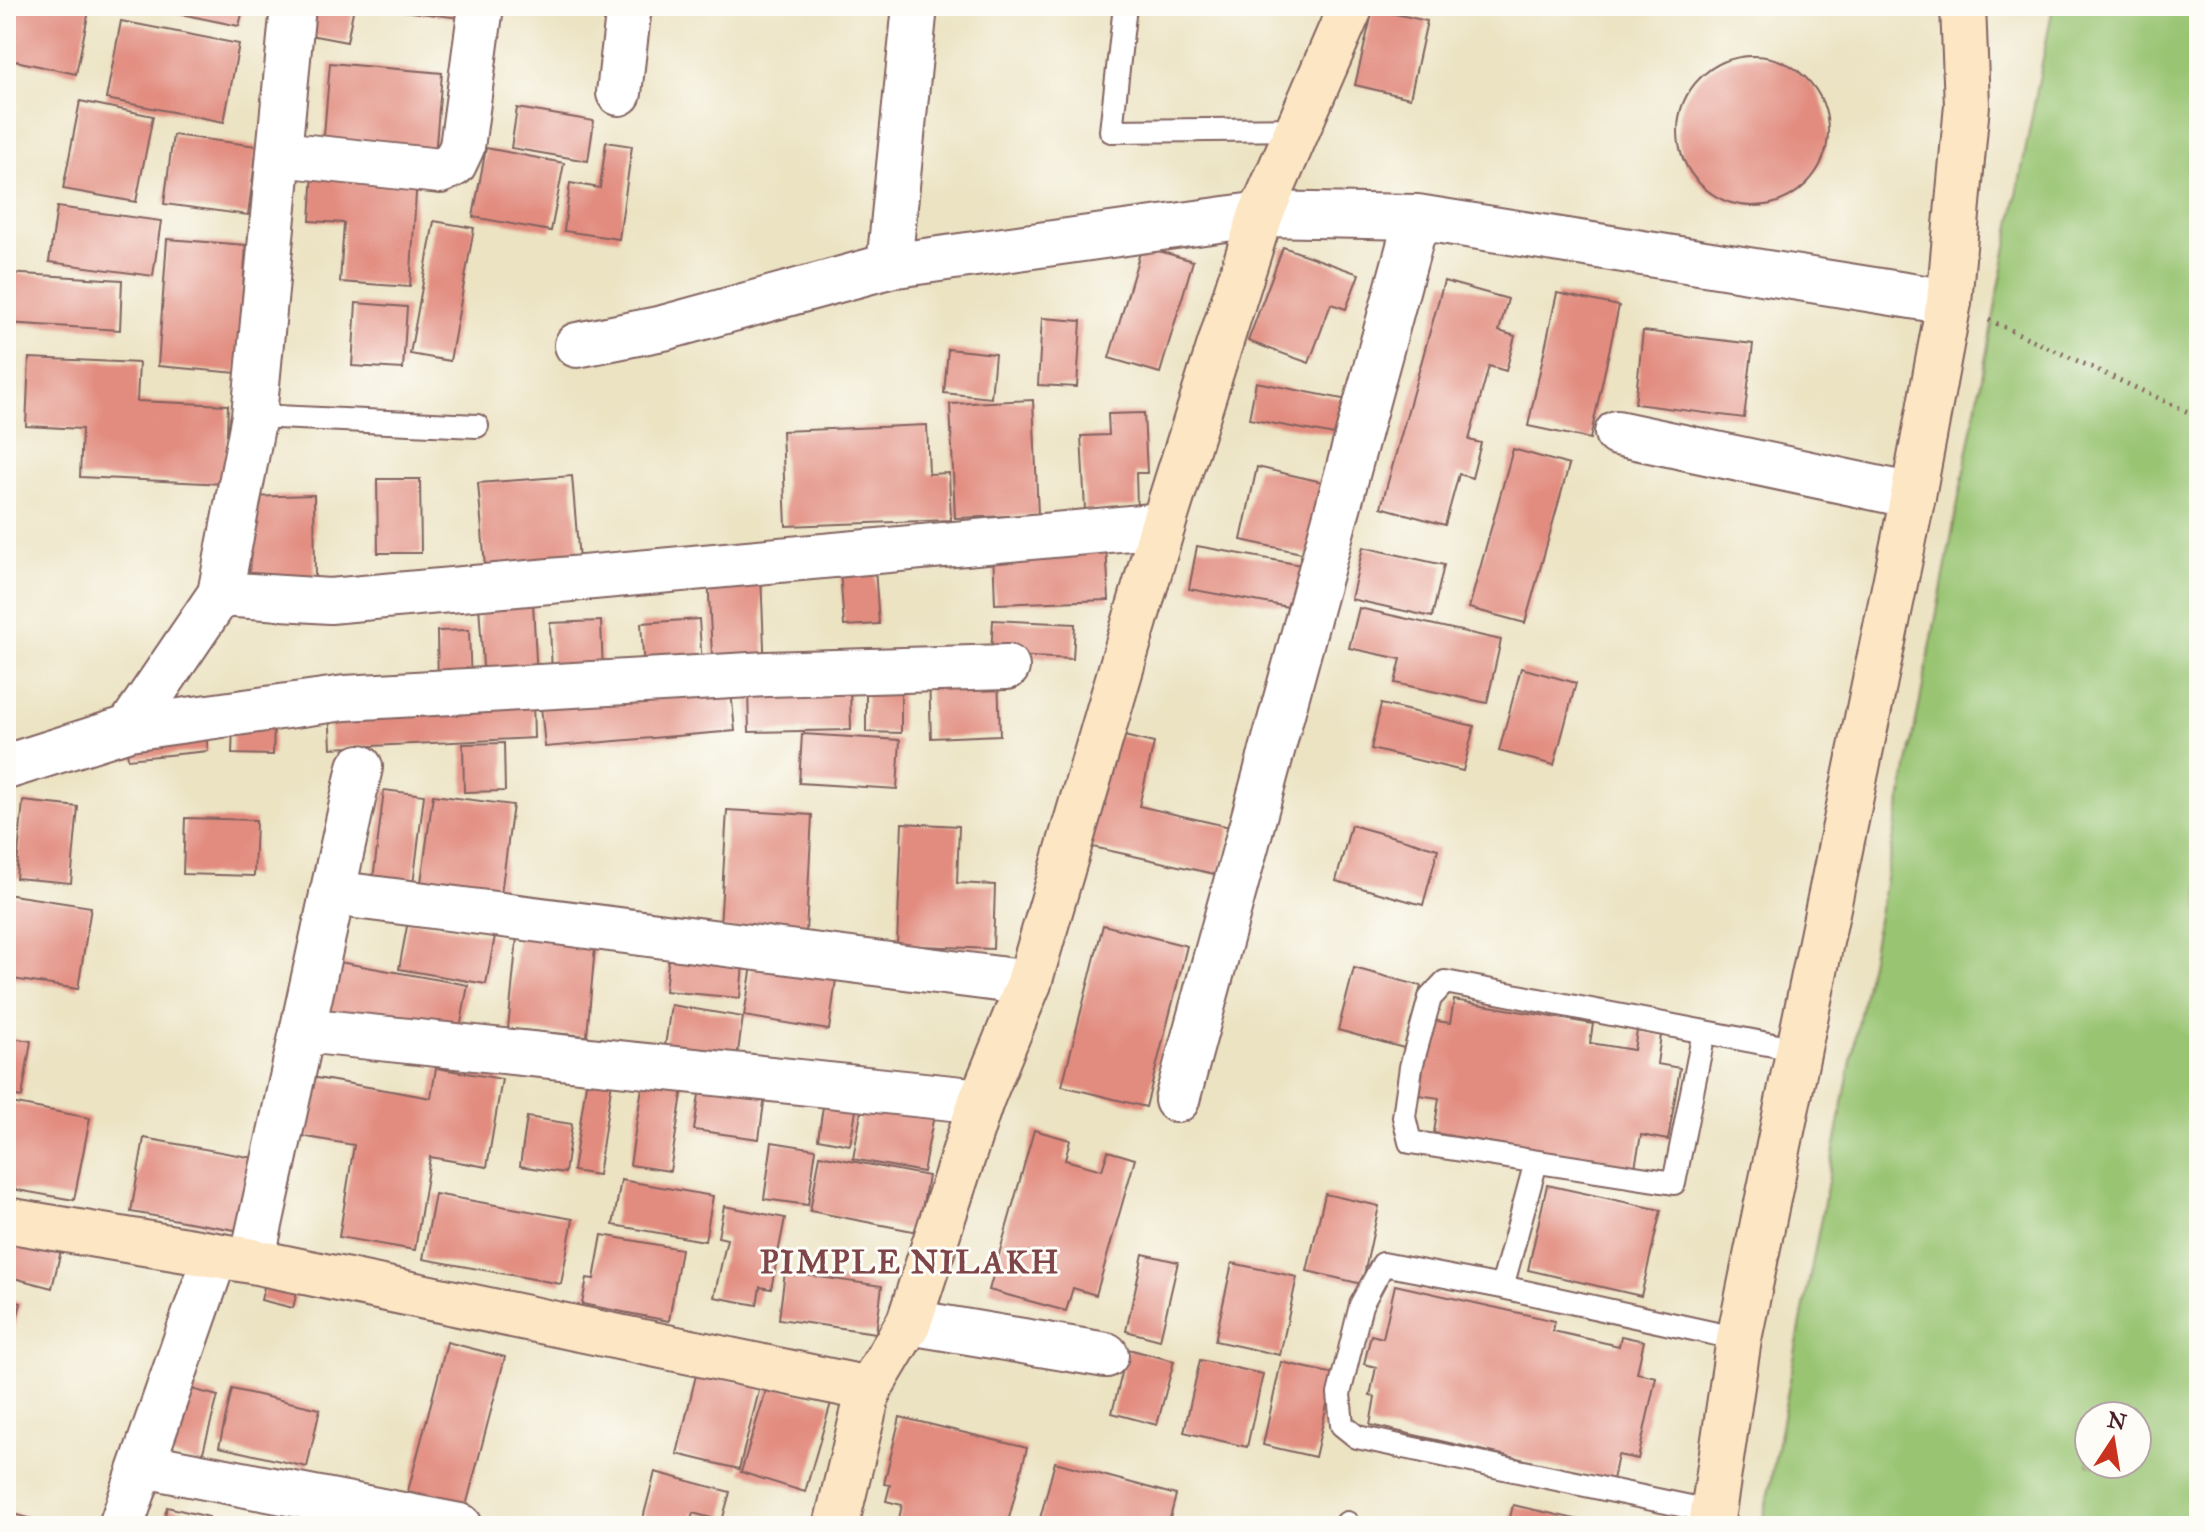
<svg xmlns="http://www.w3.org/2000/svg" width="2205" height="1532" viewBox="0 0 2205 1532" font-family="'IM FELL Great Primer',serif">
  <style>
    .green { fill: #99c472; stroke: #72724e; stroke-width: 2; fill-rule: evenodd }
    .building { fill: #e28c7f }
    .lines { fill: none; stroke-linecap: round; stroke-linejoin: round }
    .lane-casing { stroke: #836460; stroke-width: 26 }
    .street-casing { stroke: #836460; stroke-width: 48 }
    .secondary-casing { stroke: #836460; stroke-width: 48 }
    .path { stroke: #836460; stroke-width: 5; stroke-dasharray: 2 6; stroke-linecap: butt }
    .lane { stroke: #fff; stroke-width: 22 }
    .street { stroke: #fff; stroke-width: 44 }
    .secondary { stroke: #fce6c4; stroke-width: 44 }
    .labels { text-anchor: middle; stroke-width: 6; stroke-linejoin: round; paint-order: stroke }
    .district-label { font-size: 32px; font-weight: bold; letter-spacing: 2px; fill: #7f4548; stroke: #fdfcf7 }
  </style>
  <rect width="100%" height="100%" fill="#fdfcf7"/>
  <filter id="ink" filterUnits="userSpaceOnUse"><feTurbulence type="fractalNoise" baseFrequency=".0125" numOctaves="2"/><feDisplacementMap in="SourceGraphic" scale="16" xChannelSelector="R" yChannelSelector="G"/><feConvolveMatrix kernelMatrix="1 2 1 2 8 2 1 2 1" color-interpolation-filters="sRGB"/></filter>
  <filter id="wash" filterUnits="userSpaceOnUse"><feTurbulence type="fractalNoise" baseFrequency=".006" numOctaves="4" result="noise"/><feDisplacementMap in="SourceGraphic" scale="32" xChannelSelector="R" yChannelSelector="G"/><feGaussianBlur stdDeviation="1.8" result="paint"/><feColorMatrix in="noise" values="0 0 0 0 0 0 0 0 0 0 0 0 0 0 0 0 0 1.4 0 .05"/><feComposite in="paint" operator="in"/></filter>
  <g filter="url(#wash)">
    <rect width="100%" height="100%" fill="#ece3c3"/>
    <path class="green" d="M2053,6H2199V1526H1762ZM2089,1416H2137V1464H2089Z"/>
    <g id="blocks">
      <path class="building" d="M6,6H90L76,74L6,59Z
        M173,6H244L239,26L171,12Z
        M304,6H354L347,42L299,33Z
        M404,6H462L460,18L403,11Z
        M1373,9L1427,21L1410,98L1355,85Z
        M121,21L239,44L224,122L106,99Z
        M1678 131a75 75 0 1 1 150 0a75 75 0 1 1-150 0Z
        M330,63L442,73L435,156L323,147Z
        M80,101L153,116L136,202L63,189Z
        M517,108L594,121L588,161L511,148Z
        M173,135L257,146L248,215L164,204Z
        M606,142L632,146L619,239L564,231L570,183L600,188Z
        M486,148L564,163L551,231L473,217Z
        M313,171L417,178L410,287L340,282L344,223L310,221Z
        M57,207L161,221L153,276L49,262Z
        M434,221L474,228L450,361L410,354Z
        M167,239L246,245L237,373L158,366Z
        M1142,246L1193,261L1160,373L1109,358Z
        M1283,247L1359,274L1346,309L1331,304L1309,363L1248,341Z
        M6,273L122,280L120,330L6,323Z
        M1444,281L1508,299L1499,331L1515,336L1506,371L1489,366L1469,440L1481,443L1472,478L1459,474L1445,525L1381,507Z
        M1557,293L1619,306L1590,439L1528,426Z
        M356,303L407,307L403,369L352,366Z
        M1042,318L1081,321L1077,387L1038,385Z
        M1643,331L1753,344L1744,418L1635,404Z
        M948,349L995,354L991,398L944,393Z
        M29,358L139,363L137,401L228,405L225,484L80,477L82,429L26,426Z
        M1256,382L1358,402L1351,438L1249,419Z
        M1033,400L1038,515L955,518L950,404Z
        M1144,413L1147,473H1136L1137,506L1085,510L1081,436L1109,435L1108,414Z
        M927,425L929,474L949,473L951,520L786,526L782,431Z
        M1513,449L1569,465L1525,623L1469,608Z
        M1257,467L1331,484L1315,556L1241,540Z
        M572,476L579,560L485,567L478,483Z
        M377,479H420L421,553H378Z
        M314,495L315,578L250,579L247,497Z
        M1106,544L1109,600L995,604L993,548Z
        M1197,546L1307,566L1299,609L1189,589Z
        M1363,547L1444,565L1432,617L1351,599Z
        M875,568L879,624L844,626L840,571Z
        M761,574L765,672L713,674L708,576Z
        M533,603L537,679L484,681L479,605Z
        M1359,608L1501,640L1487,703L1395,683L1401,659L1349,648Z
        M699,619L702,666L644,670L641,623Z
        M993,620L1075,624L1073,659L991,655Z
        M601,621L603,673L552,675L550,623Z
        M469,630L471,685L438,686L437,631Z
        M1521,668L1576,683L1554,765L1499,751Z
        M998,675L1000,735L931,738L929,678Z
        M730,681L735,731L545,747L540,696Z
        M850,686L851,730L749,732L748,687Z
        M866,687H901V733L866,732Z
        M533,698L534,738L331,748L329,707Z
        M1381,704L1474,726L1463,771L1371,749Z
        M233,723H274L273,755L232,754Z
        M1111,733L1154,743L1139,806L1230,827L1219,875L1084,845Z
        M206,734L208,751L128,759L126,742Z
        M802,734L900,740L897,789L799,783Z
        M504,743L505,791L464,792L463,744Z
        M384,790L424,795L413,885L373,880Z
        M433,795L513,805L500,901L420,890Z
        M23,801L78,807L71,883L16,878Z
        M727,810L812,815L806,933L720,928Z
        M185,818L256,820L254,876L183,874Z
        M902,823L959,826L957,883L995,885L993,949L897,945Z
        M1351,825L1438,849L1423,905L1336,881Z
        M6,894L91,907L78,989L6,978Z
        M408,921L495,936L486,984L399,969Z
        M1103,925L1187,946L1146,1107L1062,1086Z
        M518,927L595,947L587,1036L508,1029Z
        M670,944L744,952L740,998L665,991Z
        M753,959L837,972L829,1030L744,1016Z
        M328,960L468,985L459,1034L319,1008Z
        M1354,968L1421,986L1404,1048L1338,1030Z
        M1454,1000L1593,1024L1590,1043L1634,1050L1637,1031L1661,1035L1657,1064L1680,1068L1668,1140L1641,1135L1635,1167L1434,1133L1439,1098L1419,1095L1431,1020L1450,1023Z
        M671,1005L743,1017L735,1072L663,1060Z
        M6,1037L31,1041L22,1097L6,1094Z
        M436,1068L502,1079L487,1167L430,1157L415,1250L339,1237L354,1145L301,1136L311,1077L431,1098Z
        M645,1068L685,1075L670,1171L630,1165Z
        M587,1077L612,1081L598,1175L573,1171Z
        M701,1080L766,1088L759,1139L694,1130Z
        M825,1094L858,1099L850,1145L818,1139Z
        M6,1102L90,1118L74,1200L6,1188Z
        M863,1102L934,1115L923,1172L853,1159Z
        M527,1117L572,1124L565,1173L520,1166Z
        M1034,1130L1070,1140L1065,1160L1102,1170L1108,1151L1135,1159L1096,1295L1073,1288L1066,1311L989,1290Z
        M144,1138L254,1158L241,1231L131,1212Z
        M772,1142L816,1149L808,1205L764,1199Z
        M820,1155L928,1176L918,1232L810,1211Z
        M621,1180L713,1196L705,1241L613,1225Z
        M1547,1185L1661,1210L1641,1296L1528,1270Z
        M435,1194L573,1219L561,1284L423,1259Z
        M1325,1194L1379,1206L1362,1284L1307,1271Z
        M724,1206L785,1218L771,1289L760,1287L757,1305L714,1297L727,1239L718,1237Z
        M65,1234L52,1288L6,1276V1238Z
        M602,1235L681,1249L669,1321L582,1304L587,1278L594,1279Z
        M1143,1254L1178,1262L1160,1340L1126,1331Z
        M1232,1263L1297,1277L1280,1355L1215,1341Z
        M785,1272L882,1286L876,1333L779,1319Z
        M267,1275L299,1283L293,1308L261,1300Z
        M1395,1285L1555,1321L1553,1331L1619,1346L1621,1336L1644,1341L1637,1373L1656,1377L1638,1459L1618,1455L1613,1480L1370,1425L1375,1397L1370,1396L1376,1367L1364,1364L1371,1335L1383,1338Z
        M6,1299L21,1303L7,1358H6Z
        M447,1342L505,1357L466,1506L408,1491Z
        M1128,1349L1174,1361L1157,1425L1112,1413Z
        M1200,1360L1263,1374L1247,1447L1184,1432Z
        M1281,1362L1334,1374L1315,1457L1263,1445Z
        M697,1371L760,1387L739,1469L677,1454Z
        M768,1384L831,1403L805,1492L741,1472Z
        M180,1386L218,1396L200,1463L163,1453Z
        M232,1389L320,1409L307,1467L219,1447Z
        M900,1417L1027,1448L1007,1526H907L898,1523L902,1505L886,1501L890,1485L884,1484Z
        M1055,1462L1176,1495L1168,1526H1038Z
        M655,1472L730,1492L722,1521L693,1513L689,1526H641Z
        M1513,1505L1602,1525V1526H1508Z
        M167,1507L209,1517L207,1526H162Z
        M6,1512L56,1525V1526H6Z
        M306,1512L356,1526H302Z"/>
    </g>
  </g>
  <g filter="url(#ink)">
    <use href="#blocks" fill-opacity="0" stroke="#836460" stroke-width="2"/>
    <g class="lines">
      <defs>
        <path id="lane" d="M1125,6L1111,131L1298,129
          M254,416L477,426
          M1704,1032L1674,1183L1410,1142L1404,1117L1411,1067L1430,998L1445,982L1799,1050
          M1502,1287L1536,1162
          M1714,1512L1357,1437L1342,1425L1339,1394L1361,1305L1383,1264L1502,1287L1739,1339
          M1347,1526V1523"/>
        <path id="street" d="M619,93L629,6
          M280,154L440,171L454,164L462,147L481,6
          M889,266L915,6
          M577,345L663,328L889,266L1261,214L1417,217L1949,302
          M1617,433L1913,496
          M220,594L330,601L1163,525
          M129,728L345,698L767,674L1007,667
          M6,767L129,728L220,594L254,416L293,6
          M332,893L1029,983
          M303,1030L981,1101
          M1177,1100L1417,217
          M252,1261L360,767
          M909,1322L1106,1355
          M143,1465L460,1526
          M121,1526L215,1256"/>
        <path id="secondary" d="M6,1220L252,1261L869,1389
          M836,1526L869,1389L909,1322L981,1101L1029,983L1163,525L1261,214L1351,6
          M1711,1526L1739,1339L1913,496L1949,302L1967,105L1963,6"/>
      </defs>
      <use href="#lane" class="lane-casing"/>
      <use href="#street" class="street-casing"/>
      <use href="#secondary" class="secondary-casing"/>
      <path class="path" d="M1989,320L2199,417"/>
      <use href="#lane" class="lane"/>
      <use href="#street" class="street"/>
      <use href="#secondary" class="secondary"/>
    </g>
  </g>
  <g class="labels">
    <g class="district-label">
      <text x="910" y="1273">PIMPLE NILAKH</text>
    </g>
  </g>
  <rect width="2205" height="1532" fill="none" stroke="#fdfcf7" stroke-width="32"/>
  <g transform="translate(2113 1440) rotate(12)"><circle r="38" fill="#fdfcf7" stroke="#b5a4a5" stroke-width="2"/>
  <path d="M0-6L14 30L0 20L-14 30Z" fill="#c8321e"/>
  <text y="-12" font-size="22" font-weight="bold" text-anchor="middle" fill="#4a1f2b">N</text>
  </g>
</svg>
